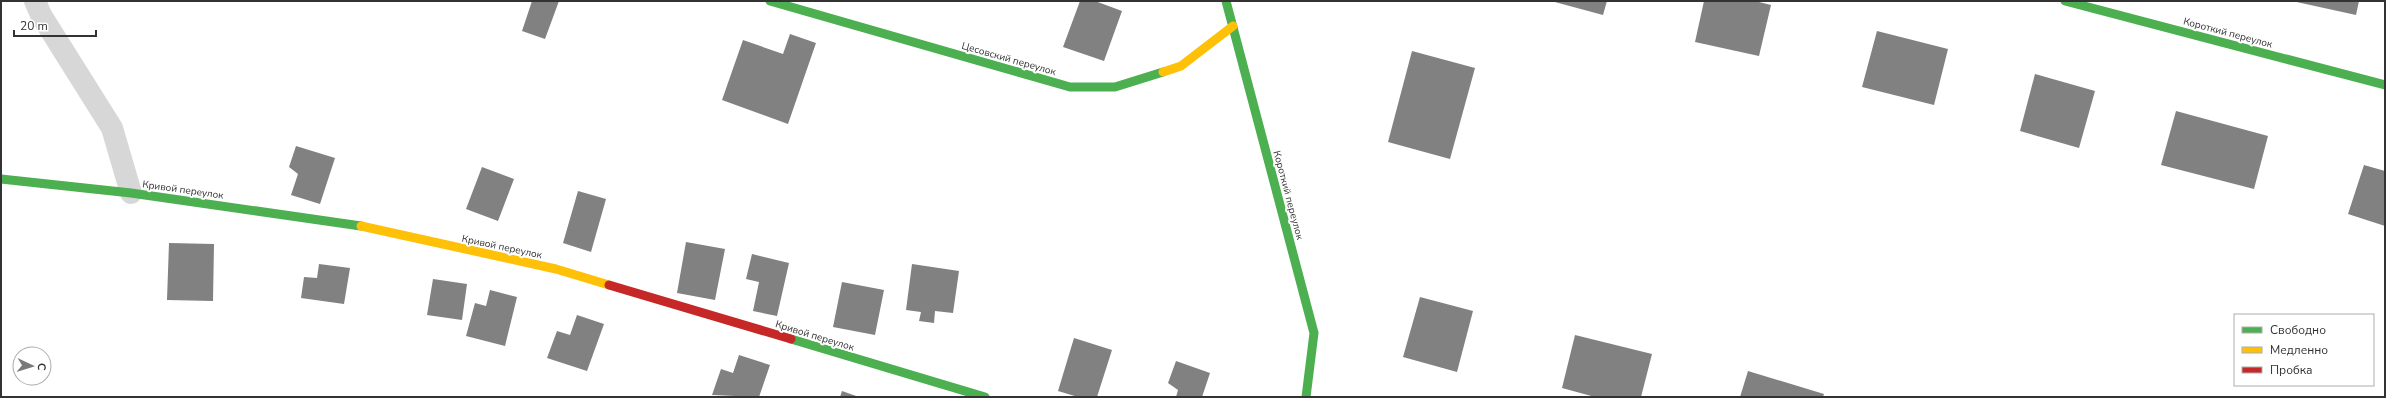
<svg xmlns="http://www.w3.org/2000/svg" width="2386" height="398" viewBox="0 0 2386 398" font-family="'Nunito Sans',sans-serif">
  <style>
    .building { fill: #818181 }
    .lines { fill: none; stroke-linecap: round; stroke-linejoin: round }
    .street { stroke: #d7d7d7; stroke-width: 22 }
    .fast { stroke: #4caf50; stroke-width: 9 }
    .slow { stroke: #ffc107; stroke-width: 9 }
    .jam { stroke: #c62828; stroke-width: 9 }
    .labels { text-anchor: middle; stroke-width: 4; stroke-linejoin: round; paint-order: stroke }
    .street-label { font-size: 10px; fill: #333; stroke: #fff }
  </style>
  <rect width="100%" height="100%" fill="#fff"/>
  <path class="building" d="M532,1H559L545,39L522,31Z
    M1080,1H1095L1122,11L1104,61L1063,47Z
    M1551,1H1607L1603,15Z
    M1704,1H1755L1771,5L1759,56L1695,42Z
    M2292,1H2359L2356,15Z
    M1877,31L1948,49L1934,105L1862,87Z
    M790,34L816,43L788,124L722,100L743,40L783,54Z
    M1412,51L1475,68L1450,159L1388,142Z
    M2035,74L2095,91L2079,148L2020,131Z
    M2176,111L2268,136L2254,189L2161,165Z
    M296,146L335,158L320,204L291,195L298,174L289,167Z
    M2364,165L2385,171V226L2348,214Z
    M482,167L514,179L498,221L466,209Z
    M578,191L606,199L591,252L563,243Z
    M686,242L725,249L715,300L677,293Z
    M169,243L214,244L213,301L167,300Z
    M752,254L789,263L777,316L753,311L759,282L746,279Z
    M319,264L350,268L344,304L301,298L304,277L317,278Z
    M912,264L959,271L953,313L935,311L934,323L919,321L921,312L906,310Z
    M433,279L467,284L462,320L427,315Z
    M842,282L884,290L875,335L833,327Z
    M490,290L517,297L505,346L466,336L475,303L486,306Z
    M1420,297L1473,311L1457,372L1403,357Z
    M577,315L604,324L587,371L547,358L557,331L570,335Z
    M1575,335L1652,354L1641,397H1595L1562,388Z
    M1074,338L1112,350L1097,397H1078L1058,391Z
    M739,355L770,365L759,397L712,395L721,369L733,373Z
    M1176,361L1210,373L1202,397H1176L1178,390L1168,383Z
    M1748,371L1824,394L1823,397H1740Z
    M842,391L859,397H840Z"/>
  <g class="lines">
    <path class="street" d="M35,1L41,15L112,128L131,193"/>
    <path class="fast" d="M770,1L1070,87H1115L1163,72
      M1226,1L1314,333L1306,397
      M2065,1L2385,85
      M1,179L131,193L361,226
      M791,339L985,397"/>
    <path class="slow" d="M1163,72L1181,66L1233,26
      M361,226L556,269L609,285"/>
    <path class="jam" d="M609,285L791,339"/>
  </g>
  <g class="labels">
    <g class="street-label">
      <text transform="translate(2228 32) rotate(15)" y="4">Короткий переулок</text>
      <text transform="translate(1009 58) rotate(16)" y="4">Цесовский переулок</text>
      <text transform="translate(183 189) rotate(8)" y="4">Кривой переулок</text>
      <text transform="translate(1289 195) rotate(75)" y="4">Короткий переулок</text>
      <text transform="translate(502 246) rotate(12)" y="4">Кривой переулок</text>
      <text transform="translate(815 335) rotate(17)" y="4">Кривой переулок</text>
    </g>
  </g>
  <rect width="2386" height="398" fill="none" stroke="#333333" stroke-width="4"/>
  <rect x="2234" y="314" width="140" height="72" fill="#ffffff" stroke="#adadad"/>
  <rect x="2242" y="327" width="20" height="6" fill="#4caf50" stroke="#adadad"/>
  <text x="2270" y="334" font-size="12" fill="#333333">Свободно</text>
  <rect x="2242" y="347" width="20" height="6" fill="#ffc107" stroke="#adadad"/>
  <text x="2270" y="354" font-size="12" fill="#333333">Медленно</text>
  <rect x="2242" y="367" width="20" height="6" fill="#c62828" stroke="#adadad"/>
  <text x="2270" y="374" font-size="12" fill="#333333">Пробка</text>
  <g transform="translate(32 366) rotate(94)"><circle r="19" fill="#ffffff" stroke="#adadad"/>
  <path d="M0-3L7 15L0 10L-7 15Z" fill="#7a7a7a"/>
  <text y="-6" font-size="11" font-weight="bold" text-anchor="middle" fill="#333333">С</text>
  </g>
  <path d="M14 30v6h82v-6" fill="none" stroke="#333333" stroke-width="2"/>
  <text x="20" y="30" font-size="12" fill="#333333" stroke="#ffffff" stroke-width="3" paint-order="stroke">20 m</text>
</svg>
